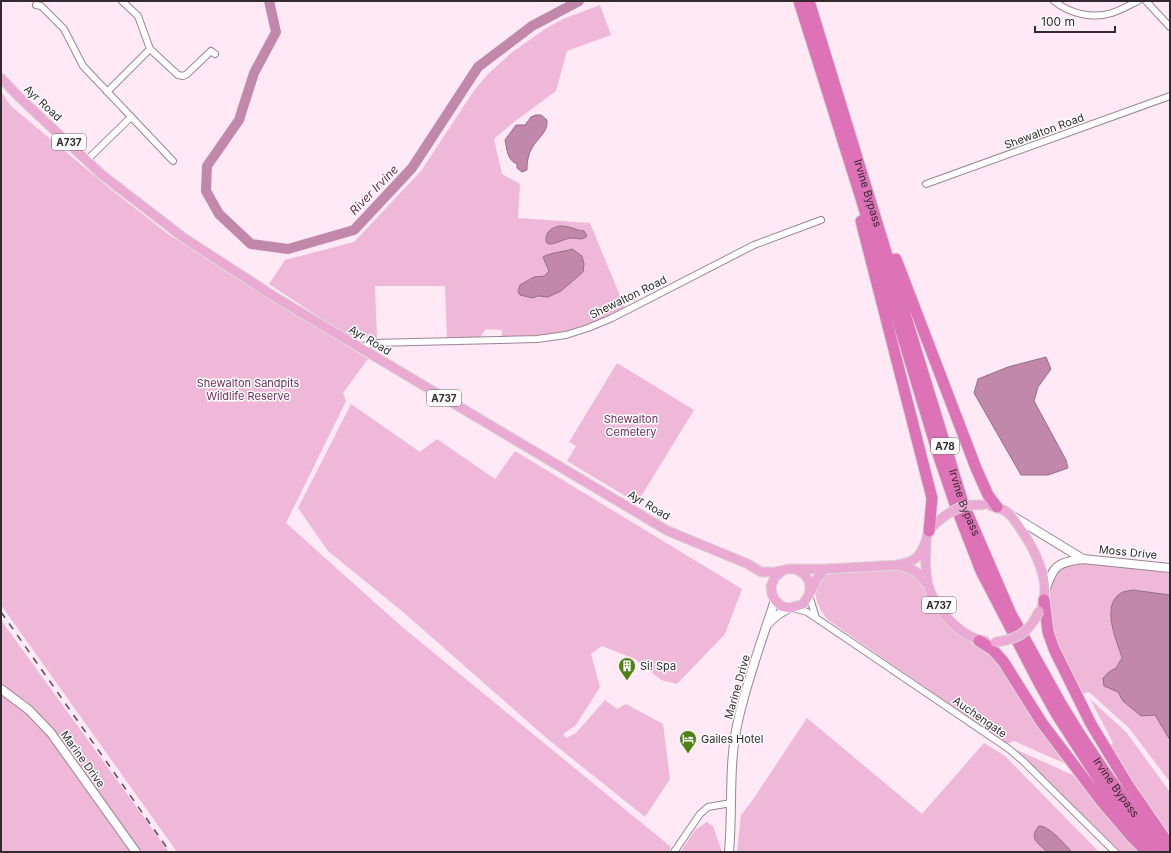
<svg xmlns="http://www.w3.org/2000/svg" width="1171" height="853" viewBox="0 0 1171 853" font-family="Inter,sans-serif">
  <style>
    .green { fill: #efb8d8 }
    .water { fill: #c288ab; stroke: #976c86 }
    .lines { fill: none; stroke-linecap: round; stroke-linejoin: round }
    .river { stroke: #c288ab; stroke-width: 10 }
    .street-casing { stroke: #998691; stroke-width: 8 }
    .secondary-casing { stroke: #998691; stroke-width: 10 }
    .primary-casing { stroke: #dad9d9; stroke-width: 11 }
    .highway-casing { stroke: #dad9d9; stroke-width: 13 }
    .street { stroke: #fff; stroke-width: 6 }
    .secondary { stroke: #fff; stroke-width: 8 }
    .primary { stroke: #ebaad3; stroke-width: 9 }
    .highway { stroke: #dd72b6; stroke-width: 11 }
    .rail { stroke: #574c52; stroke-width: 1.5; stroke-dasharray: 7 7; stroke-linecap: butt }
    .primary-bridge-casing { stroke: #dad9d9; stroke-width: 11; stroke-linecap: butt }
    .primary-bridge { stroke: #ebaad3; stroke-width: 9 }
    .labels { text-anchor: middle; stroke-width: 3; stroke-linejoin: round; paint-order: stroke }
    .shield { fill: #fdfdfd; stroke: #6f696c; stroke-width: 1 }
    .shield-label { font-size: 10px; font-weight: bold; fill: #322a2e }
    .street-label { font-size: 11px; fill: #322a2e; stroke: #fdfdfd }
    .park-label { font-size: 11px; fill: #732d5b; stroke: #fdfdfd }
    .poi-label { font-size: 11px; fill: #322a2e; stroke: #fdfdfd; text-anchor: start }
    .water-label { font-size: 12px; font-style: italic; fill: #732c5b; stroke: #fdfdfd }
  </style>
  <rect width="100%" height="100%" fill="#fee9f5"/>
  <path class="green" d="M600,5L611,35L567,51L556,91L514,122L494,139L502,174L520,184L518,218L590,223L625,308C606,316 587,326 567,331C546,336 523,336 502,337V330L486,329L480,337L447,338L445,286H375L377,338C363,338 353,337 340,331L269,284L285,260L354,242L421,171L473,92L488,74L511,53L545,29L563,19Z
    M1,92L11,106L108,187L168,234L233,276L368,359L343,393L346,401L286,523L401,626L671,847L668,852H177L1,605Z
    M617,363L694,410L637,503L567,461L576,446L569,442Z
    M351,404L420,452L437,439L495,479L515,451L742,589L725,634L677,684L661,680L635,659L602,646L591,654L600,687L576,725L563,734L566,738L576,733L605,700L617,709L626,704L663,724L670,779L645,817L550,741L403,612L328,551L298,508Z
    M1072,564H1091L1170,573V595L1133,590L1110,609L1111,621L1122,658L1116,668L1109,672L1104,686L1118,692L1123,701L1141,716L1155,715L1170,740V782L1129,728L1089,692L1082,694L1055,646L1049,600L1052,584L1055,575L1062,568Z
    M898,569L910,572L919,578L946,622L971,643L991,654L1066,764L1014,741L1007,744L828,620C813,602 809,584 832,572Z
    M1,620L169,852H1Z
    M1090,699L1126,732L1170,792V834L1155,816L1109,746L1113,743Z
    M807,718L922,814L984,743L1005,756L1099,852H737L741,815L752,801Z
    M1017,750L1073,775L1110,821L1139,852H1119Z
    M707,822L713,826L722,852H680L696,829Z"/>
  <path class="water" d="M536,115H541L547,120C548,133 538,137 532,148C528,155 527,162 527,170L522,172L517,168V164C507,160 507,149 505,140L516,125H525L531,117Z
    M560,226C571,226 574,230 584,231L587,236C581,241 578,238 571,238C563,239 557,244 549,244L546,242C545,232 551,228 560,226Z
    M572,249L582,256L584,264L583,272L561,291L548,297L538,296L532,298L520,295L518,292L520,285L534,277L545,276L549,271L543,257C548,253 564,252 572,249Z
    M1046,357L1051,369L1038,387L1034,401L1066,460L1068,468L1048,475H1021L974,393L978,379L1008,367Z
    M1133,590L1170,595V740L1155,715L1141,716L1123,701L1118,692L1104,686L1103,678L1109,672L1116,668L1122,658C1117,640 1100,606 1121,593C1124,591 1129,591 1133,590Z
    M1039,826C1050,826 1065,845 1072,852H1047C1038,843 1028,838 1039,826Z"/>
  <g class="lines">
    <path class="river" d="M269,1L276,32L254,73L239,120L207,166L206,191L219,214L251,244L288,249L354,230L412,168L478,67L532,26L579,1"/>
    <defs>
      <path id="street" d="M122,1L138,16L150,49L178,75L183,76L187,74L211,51L215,54
        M1054,1C1070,14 1093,19 1112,13C1121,10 1130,5 1138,1
        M1146,1L1170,27
        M36,5L41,6L64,29L83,66L173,161
        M107,92L150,49
        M87,160L131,117
        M926,184L1170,96
        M361,348L366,345L373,343L537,339L566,335L588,328L612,318L754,245L821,220
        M809,595L816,618
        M793,608L807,612L816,618L1009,749L1024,762L1115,852
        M674,852L700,814L708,807L731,803"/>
      <path id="secondary" d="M1011,515L1083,559
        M1045,591C1053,566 1057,562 1083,559L1170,568
        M768,624C775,616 781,612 790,608
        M1,689L29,710L51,733L136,852
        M729,852C733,808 728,764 738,721C747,680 762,640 775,600"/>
      <path id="primary" d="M1,78L18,96L101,174L184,238L275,297L668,531L748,564L761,572H775L788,569H796L804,574L809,581L810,587L809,595L803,604L790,608L781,606L775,600L772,594L771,586L775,577L782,571
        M991,506C997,507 1003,509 1008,513C1012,516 1015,521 1018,525C1032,545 1052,580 1042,605
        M942,518C938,522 932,526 929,531C925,537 926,545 926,552C925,563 926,575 928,585C934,608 961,638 985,641
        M901,566C913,568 920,574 927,584
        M797,569H825L897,565C913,562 920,558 925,543
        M811,591L817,579L825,569"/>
      <g id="highway">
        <path d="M799,1L860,195L939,457L955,504L981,571L1038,681L1057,715L1101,783L1155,852"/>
        <path id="s1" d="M809,1L963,503L1011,614L1060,702L1079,733L1107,775L1138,818L1166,852"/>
        <path d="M861,221L932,498L929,531"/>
        <path d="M896,259L976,468L988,495L997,507"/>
        <path d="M1044,600L1048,632L1054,649L1091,724L1128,785L1168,843"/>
        <path d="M979,641L992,649L1003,661L1042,723L1102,802L1131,836L1147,852"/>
      </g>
    </defs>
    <use href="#street" class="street-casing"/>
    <use href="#secondary" class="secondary-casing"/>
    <use href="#primary" class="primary-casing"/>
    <use href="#highway" class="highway-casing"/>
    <use href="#street" class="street"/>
    <use href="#secondary" class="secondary"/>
    <use href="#primary" class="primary"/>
    <use href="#highway" class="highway"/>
    <path class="rail" d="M1,612L170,852"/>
    <defs>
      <path id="primary-bridge" d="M942,518C957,507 965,504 984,505
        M995,642C1017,640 1030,632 1039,611"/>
    </defs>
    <use href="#primary-bridge" class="primary-bridge-casing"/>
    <use href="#primary-bridge" class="primary-bridge"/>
  </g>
  <defs>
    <symbol id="building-pin" viewBox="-11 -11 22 30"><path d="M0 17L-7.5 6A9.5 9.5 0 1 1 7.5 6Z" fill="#4e8217" stroke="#fdfdfd"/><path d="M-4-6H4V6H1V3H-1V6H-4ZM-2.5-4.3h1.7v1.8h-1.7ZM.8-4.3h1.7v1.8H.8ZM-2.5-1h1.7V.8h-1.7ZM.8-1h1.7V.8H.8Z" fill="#fff"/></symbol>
    <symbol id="hotel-pin" viewBox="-11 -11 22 30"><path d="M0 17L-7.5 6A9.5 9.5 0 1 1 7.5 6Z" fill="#4e8217" stroke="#fdfdfd"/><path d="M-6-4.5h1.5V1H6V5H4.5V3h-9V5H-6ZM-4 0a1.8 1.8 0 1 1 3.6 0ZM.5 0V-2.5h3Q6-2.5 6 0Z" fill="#fff"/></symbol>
  </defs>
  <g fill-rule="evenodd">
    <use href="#building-pin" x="617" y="656" width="20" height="27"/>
    <use href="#hotel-pin" x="678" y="729" width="20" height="27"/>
  </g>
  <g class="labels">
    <g class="shield">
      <rect x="52" y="134" width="34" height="16" rx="3"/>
      <rect x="427" y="390" width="34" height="16" rx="3"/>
      <rect x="931" y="438" width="28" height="16" rx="3"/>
      <rect x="922" y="597" width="34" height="16" rx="3"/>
    </g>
    <g class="shield-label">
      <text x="69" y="146">A737</text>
      <text x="444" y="402">A737</text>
      <text x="945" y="450">A78</text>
      <text x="939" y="609">A737</text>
    </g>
    <g class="street-label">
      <text transform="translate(43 103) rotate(43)" y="4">Ayr Road</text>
      <text transform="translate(1044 131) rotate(-20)" y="4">Shewalton Road</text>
      <text dy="4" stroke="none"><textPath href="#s1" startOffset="201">Irvine Bypass</textPath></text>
      <text transform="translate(628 297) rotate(-26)" y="4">Shewalton Road</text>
      <text transform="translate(370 340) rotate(31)" y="4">Ayr Road</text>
      <text dy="4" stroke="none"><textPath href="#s1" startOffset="525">Irvine Bypass</textPath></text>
      <text transform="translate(649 505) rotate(31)" y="4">Ayr Road</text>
      <text transform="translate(1128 552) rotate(6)" y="4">Moss Drive</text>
      <text transform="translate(737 687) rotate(-74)" y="4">Marine Drive</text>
      <text transform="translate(980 717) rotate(35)" y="4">Auchengate</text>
      <text transform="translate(83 759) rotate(54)" y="4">Marine Drive</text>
      <text dy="4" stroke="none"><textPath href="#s1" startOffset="849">Irvine Bypass</textPath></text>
    </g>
    <g class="park-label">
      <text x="248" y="387">Shewalton Sandpits<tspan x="248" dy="13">Wildlife Reserve</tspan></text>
      <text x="631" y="423">Shewalton<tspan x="631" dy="13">Cemetery</tspan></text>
    </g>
    <g class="poi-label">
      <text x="640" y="670">Si! Spa</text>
      <text x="701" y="743">Gailes Hotel</text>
    </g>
    <g class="water-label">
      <text transform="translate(374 190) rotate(-46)" y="4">River Irvine</text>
    </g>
  </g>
  <rect width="1171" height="853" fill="none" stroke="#322a2e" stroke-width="4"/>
  <path d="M1035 26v6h80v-6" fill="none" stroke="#322a2e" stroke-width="2"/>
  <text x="1041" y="26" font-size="12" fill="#322a2e" stroke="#fdfdfd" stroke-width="3" paint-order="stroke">100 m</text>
</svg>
